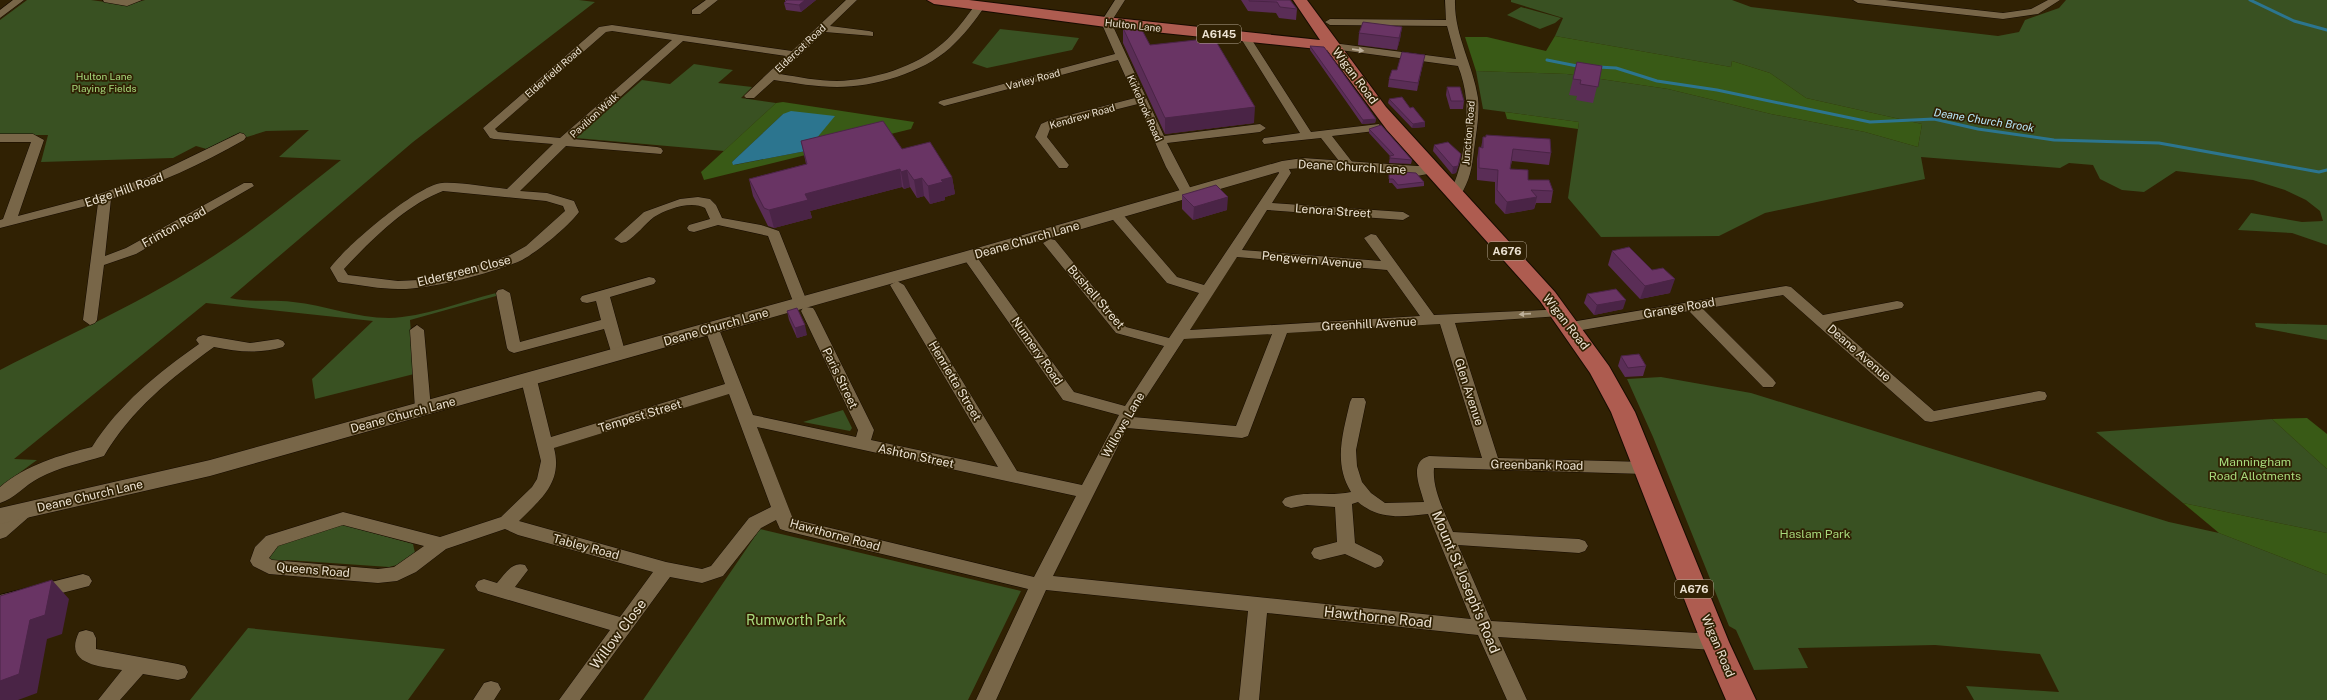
<svg xmlns="http://www.w3.org/2000/svg" width="2327" height="700" viewBox="0 0 2327 700" font-family="'Public Sans',sans-serif">
  <style>
    .green { fill: #395122 }
    .forest { fill: #395a16; fill-rule: evenodd }
    .water { fill: #2c758f }
    .lines { fill: none; stroke-linecap: round; stroke-linejoin: round }
    .stream { stroke: #2c758f; stroke-width: 3 }
    .minor-casing { stroke: #160b00; stroke-width: 1 }
    .tertiary-casing { stroke: #160b00; stroke-width: 1 }
    .primary-casing { stroke: #160b00; stroke-width: 2 }
    .minor { fill: #786648; fill-rule: evenodd }
    .tertiary { fill: #786648; fill-rule: evenodd }
    .primary { fill: #ae5c50; fill-rule: evenodd }
    .wall { fill: #5a2d56 }
    .shaded-wall { fill: #4a2446 }
    .building { fill: #693464; stroke: #4a2446 }
    .oneway { fill: #beb09b }
    .labels { text-anchor: middle; stroke-width: 3.5; stroke-linejoin: round; paint-order: stroke }
    .far-street-label { font-size: 10px; fill: #ece2d2; stroke: #302103 }
    .far-park-label { font-size: 10px; fill: #a7d97c; stroke: #302103 }
    .shield { fill: #302103; stroke: #b4a894; stroke-width: 1 }
    .shield-label { font-size: 11px; font-weight: bold; fill: #ece2d2 }
    .far-water-label { font-size: 11px; font-style: italic; fill: #b8e5f8; stroke: #302103 }
    .street-label { font-size: 12px; fill: #ece2d2; stroke: #302103 }
    .park-label { font-size: 12px; fill: #a7d97c; stroke: #302103 }
    .near-street-label { font-size: 14px; fill: #ece2d2; stroke: #302103 }
    .near-park-label { font-size: 14px; fill: #a7d97c; stroke: #302103 }
  </style>
  <rect width="100%" height="100%" fill="#302103"/>
  <path class="green" d="M27,0H91L127,5L145,0H579L595,2L413,142L230,298C250,303 272,299 293,302C325,305 356,318 389,318C424,317 461,302 496,293V296L410,320L414,374L315,399L312,379L373,321L206,303L14,459L37,460L0,487V370C72,333 147,300 215,255C259,226 300,192 341,160L279,157L309,130L266,131L247,137L234,135L210,150L196,146L173,158L41,162L48,135H0V20Z
    M1511,0H1732L1751,7L1998,36L2019,32L2025,20L2059,8L2066,0H2327V245L2292,233L2238,230L2251,213L2302,222L2323,221L2320,211L2306,200L2285,190L2253,180L2176,171L2144,192L2122,190L2100,179L2093,165L2069,163L2060,168L1921,157L1925,179L1765,213L1719,236L1601,237L1568,198L1579,122L1483,109L1476,71L1567,74L1668,89L1771,114L1865,132L1918,147L1922,124L1806,98L1770,73L1732,61L1731,67L1555,36L1563,18L1511,2Z
    M1521,7L1561,18L1555,23L1540,29L1507,15Z
    M1000,29L1079,38L1072,50L987,68L972,63Z
    M694,64L733,70L718,83L752,87L741,98L776,103L724,151L576,138L642,80L670,84Z
    M2255,323L2327,325V340L2256,327Z
    M1661,377L1751,393L2169,522L2219,533L2327,575V700H1974L1966,686L2059,692L2040,654L1935,645L1798,648L1808,668L1754,670L1736,630L1729,626L1653,437L1627,379Z
    M843,410L852,428L850,431L803,422Z
    M2272,419L2327,469V533L2183,503L2096,432Z
    M340,524L413,544L415,553L397,565L389,567L287,560L280,563L268,560L275,547Z
    M760,529L1021,591L968,700H643Z
    M248,628L445,649L408,700H190Z"/>
  <path class="forest" d="M1555,36L1731,67L1732,61L1770,73L1806,98L1922,124L1918,147L1865,132L1771,114L1668,89L1567,74L1476,71L1465,37H1487L1546,51Z
    M783,102L914,122L911,129L704,180L701,172L776,103ZM783,114L806,151L734,165L732,162Z
    M1505,112L1579,122L1578,129L1507,119Z
    M2307,418L2327,434V469L2272,419Z
    M2183,503L2327,533V575L2219,533Z"/>
  <path class="water" d="M791,111L835,116L806,151L733,165L732,162L783,114Z"/>
  <g class="lines">
    <path class="stream" d="M2250,0L2294,21L2327,30
      M1547,60L1582,67
      M1598,67L1616,68L1657,81L1717,90L1870,122L1934,119L1978,129L2054,140L2159,143L2319,172L2327,170"/>
    <defs>
      <path id="minor" d="M13,0H24L0,18V10Z
        M103,0H142L127,6L104,2Z
        M706,0H718L700,14H692V10Z
        M846,0H857L830,26L869,31L873,32V36L825,32L780,74C799,77 818,81 837,81C873,80 916,67 943,43C956,32 966,17 976,4L980,3L985,6C975,21 963,36 950,48C922,73 874,87 837,87C816,87 795,83 774,80L754,98H746L744,96L746,94L786,56L683,41L573,139L657,147L661,148L663,151L661,154L566,146L520,191L547,193L574,201L579,212C569,226 535,254 520,261C492,273 428,290 398,289C380,289 361,285 343,283L338,282L330,268C345,247 417,185 442,183C462,182 486,187 507,189L553,144L494,139L490,138L483,128L599,27L612,25L792,51ZM612,31L672,40L560,138L498,132L495,129L606,32ZM443,191L546,201L563,206L565,211L526,246L510,255L456,272L419,280L398,281L348,275L344,269C371,240 406,205 443,191Z
        M1115,0H1125L1111,22L1164,136L1260,124L1266,128L1260,132L1167,143L1193,193L1192,196H1182L1181,193L1166,167L1138,104L1058,124L1050,129L1047,137L1069,165L1067,168H1059L1035,137L1041,124L1050,120L1135,98L1118,60L944,106L938,103L940,101L1115,54L1101,22Z
        M1445,0H1455C1454,35 1473,64 1478,98C1480,115 1476,133 1474,150C1472,168 1470,180 1460,196L1455,197L1449,193C1463,172 1468,125 1466,99C1465,88 1462,76 1458,66L1333,49L1328,46L1333,43L1456,59L1447,26L1330,25L1325,22L1330,19L1446,20Z
        M1853,0H1885L2003,13L2031,9L2048,0H2060L2038,14L2003,19L1858,3Z
        M1245,34L1250,37L1311,132L1379,124L1381,127L1375,131L1332,136L1356,167L1354,170H1346L1321,138L1264,144L1262,141L1264,138L1300,133L1240,37Z
        M240,133L244,134L246,137L244,140C202,164 158,184 111,199L105,256L126,248L244,183H252L254,186L136,254L104,265L97,320L95,323L90,325L83,320L98,203L0,228V220L3,219L31,142H0V134H33L44,140L18,216L90,197L149,177Z
        M1282,162L1286,163L1291,173L1272,203L1403,212L1410,216L1403,220L1267,210L1242,250L1381,261L1364,238L1371,234L1376,235L1434,315L1565,309L1567,312L1560,316L1455,323L1498,458L1645,462L1651,464L1653,468L1651,472L1645,474L1434,468C1432,489 1445,513 1453,532L1579,539L1585,541L1588,546L1585,551L1579,553L1458,545L1491,621L1715,634L1722,636L1725,642L1722,648L1715,650L1498,637L1527,700H1507L1478,635L1267,613L1259,700H1239L1248,611L1046,590L996,700H976L1028,589L786,531L780,529L776,520L761,528L723,576L702,583L670,577L580,700H559L610,630L478,591L475,586L478,581L484,579L497,583C506,573 512,561 525,565L528,570L515,587L620,617L653,572L518,535L505,529L446,549L416,572L397,581L378,583L269,574L253,566L250,561L255,547L266,536L343,512L440,537L501,517L532,487L537,479L541,461L521,380L524,376H534L537,380L551,437L725,384L705,329L712,324L719,329L753,415L856,437L858,430L801,311L803,308L796,307L794,304L768,236L718,225L694,232L689,231L687,228L689,225L710,219L705,208C692,200 666,209 654,217C644,225 637,235 626,242L621,243L614,239L644,212L680,199L698,197L710,199L716,205L722,218L761,225L779,231L808,304L806,307L813,308L815,311L874,430L871,440L998,467L890,285L897,281L904,285L1017,471L1082,485L1119,415L1063,400L962,256L964,253H974L1074,392L1125,406L1164,346L1116,333L1043,243L1050,239L1055,240L1126,327L1169,338L1199,293L1167,283L1108,214L1110,211H1120L1177,277L1204,285L1279,173L1276,166ZM1237,257L1387,270L1420,316L1190,330ZM1440,324L1482,458L1429,456C1408,462 1420,487 1424,502L1385,503L1371,493L1362,482L1357,466L1356,450L1366,402L1364,398H1352L1350,402C1343,433 1333,463 1351,492C1328,497 1308,490 1285,498L1282,502L1285,506L1291,508L1307,505L1335,507L1337,542L1314,548L1311,553L1314,558L1320,560L1345,554L1375,568L1381,566L1384,561L1381,556L1355,543L1352,504L1358,502C1379,520 1402,517 1428,514L1471,619L1053,576L1127,428L1242,438L1248,436L1287,333ZM1272,334L1236,426L1133,417L1184,339ZM729,394L771,507L749,518L711,566L702,569L666,562L519,521C541,499 563,482 554,448ZM757,427L1076,496L1034,577L793,519ZM343,525L424,546L394,567L378,569L272,560L269,558L278,546Z
        M649,277L654,278L656,281L654,284L610,297L626,355L623,358H613L604,329L514,353L509,351L507,348L496,293L498,290L503,289L510,293L520,342L601,320L596,301L587,303L582,302L580,299L582,296Z
        M1786,286L1791,287L1823,315L1897,301L1902,302L1904,305L1902,308L1832,322L1934,411L2039,391L2045,392L2047,396L2045,400L2039,401L1931,422L1925,421L1783,295L1703,309L1773,379L1776,383L1773,387H1763L1689,311L1571,332L1564,327L1571,322Z
        M417,325L424,330L431,409L429,413H417L415,409L410,330Z
        M203,335L250,343L278,339L283,341L285,344L283,347C259,354 238,352 214,347C171,378 131,410 104,456C82,463 59,467 39,478C25,485 14,499 0,503V487C26,465 60,455 92,447C119,404 158,373 199,344L196,340L198,337Z
        M24,505L30,506L33,511L30,516L6,537L0,539V522L18,506Z
        M83,574L89,576L92,581L89,586L0,609V595Z
        M86,630L93,632L96,638V649L178,664L185,666L188,672L185,678L178,680L143,674L120,700H98L122,670C100,666 63,665 79,632Z
        M491,681L498,683L501,689L494,700H473L484,683Z"/>
      <path id="tertiary" d="M1303,158L1417,166H1438L1440,169L1438,172L1417,176L1303,168L1289,169L975,260L210,476L0,524V508L210,460L963,252L1282,161Z"/>
      <path id="primary" d="M927,0H969L1106,17L1320,40L1293,0H1307L1386,107L1555,292L1609,366L1635,412L1729,642L1756,700H1726L1701,642L1611,412L1590,373L1540,301L1387,130L1327,50L1106,27L934,4Z"/>
    </defs>
    <use href="#minor" class="minor-casing"/>
    <use href="#tertiary" class="tertiary-casing"/>
    <use href="#primary" class="primary-casing"/>
    <use href="#minor" class="minor"/>
    <use href="#tertiary" class="tertiary"/>
    <use href="#primary" class="primary"/>
  </g>
  <path class="wall" d="M785,0H816L801,12L786,10L784,3L785,2Z
    M1241,0H1290L1297,9L1296,20L1279,18L1276,13L1248,11Z
    M1402,27L1400,39L1397,50L1358,45L1359,33Z
    M1123,28L1150,45L1254,123L1165,134L1123,43Z
    M1310,46L1376,119L1375,123L1362,124L1310,50Z
    M1423,63L1417,91L1388,87L1389,79L1397,70Z
    M1602,66L1593,103L1576,100L1577,96L1569,95L1573,79Z
    M1447,87L1464,101L1463,109H1450L1446,95Z
    M1389,99L1410,108L1425,122V127L1412,128L1388,103Z
    M1369,129L1412,160L1411,164L1389,163L1390,156L1369,133Z
    M1486,135L1551,153L1549,165L1512,161L1510,169L1528,180L1553,191L1551,203H1536L1534,209L1505,214L1495,203V182L1477,180V159L1479,147L1481,148L1483,137H1486Z
    M801,141L902,149L952,177L955,194L945,197V200L930,204L924,196L917,198L910,187L904,189L902,187L810,211L812,218L774,228L768,226L753,196L749,179L806,164Z
    M1434,145L1460,161L1456,173L1452,174L1433,151Z
    M1389,171L1424,182V186L1397,189L1392,183H1389Z
    M1182,195L1227,210L1193,220L1182,209Z
    M1612,251L1652,270L1670,293L1640,299L1608,265Z
    M1587,294L1623,309L1594,315L1584,303Z
    M787,311L807,335L797,338L789,320Z
    M1621,356L1646,366L1643,376L1625,377L1618,366Z"/>
  <path class="shaded-wall" d="M805,0H816L801,12L799,5Z
    M1402,27L1400,39L1397,50L1399,38Z
    M1425,55L1423,63L1417,91L1418,83Z
    M1255,107L1254,123L1165,134V118Z
    M1376,119L1375,123L1362,124L1363,120Z
    M1425,122V127L1412,128L1413,124Z
    M1461,154L1456,173L1452,174L1453,167Z
    M900,169L902,187L810,211L812,218L774,228L769,210L805,194Z
    M907,170L910,187L904,189L901,172Z
    M952,177L955,194L945,197V200L930,204L928,186L941,180Z
    M922,178L924,196L917,198L914,180Z
    M1228,197L1227,210L1193,220L1194,207Z
    M1537,197L1534,209L1505,214L1507,202Z
    M1675,279L1670,293L1640,299L1645,286Z
    M1626,300L1623,309L1594,315L1597,305Z
    M805,325L807,335L797,338L795,328Z
    M52,580L69,599L62,634L47,639L37,693L18,700H0V681L30,620Z"/>
  <path class="building" d="M787,0H805L799,5L784,3Z
    M1249,0H1290L1297,9L1280,7L1277,2L1249,1Z
    M1363,22L1402,27L1399,38L1359,33Z
    M1123,28L1142,30L1150,45L1214,38L1255,107L1165,118Z
    M1310,46L1324,47L1376,119L1363,120Z
    M1402,52L1425,55L1418,83L1389,79L1392,70H1397Z
    M1577,62L1602,66L1598,87L1580,84L1581,80L1573,79Z
    M1447,87H1460L1464,101H1451Z
    M1402,97L1410,108L1413,107L1425,122L1413,124L1389,99Z
    M883,121L902,149L930,142L952,177L941,180L943,182L928,186L922,178L914,180L907,170L901,172L900,169L805,194L808,200L769,210L764,208L749,179L807,164L801,141Z
    M1381,125L1412,160L1390,158V156L1394,155L1369,129Z
    M1486,135L1550,139L1551,153L1513,149L1510,169L1528,170V180H1549L1553,191L1531,190L1537,197L1507,202L1497,190L1498,170L1479,168V147L1483,148V137H1486Z
    M1448,142L1461,154L1458,166L1453,167L1434,145Z
    M1389,171L1416,173L1424,182L1398,185L1393,179H1389Z
    M1216,185L1228,197L1194,207L1182,195Z
    M1629,247L1652,270L1663,268L1675,279L1645,286L1612,251Z
    M1616,289L1626,300L1597,305L1587,294Z
    M797,308L805,325L795,328L787,311Z
    M1639,354L1646,366L1628,368L1621,356Z
    M52,580L45,615L30,620L19,674L0,681V596Z"/>
  <defs><path id="oneway-solid" d="M-6-.8H1V-3.2L6.5 0L1 3.2V.8H-6Z"/></defs>
  <g class="oneway">
    <use href="#oneway-solid" transform="translate(1358 50) rotate(8)"/>
    <use href="#oneway-solid" transform="translate(1525 314) rotate(176)"/>
  </g>
  <g class="labels">
    <g class="far-street-label">
      <text transform="translate(1133 25) rotate(6)" y="4">Hulton Lane</text>
      <text transform="translate(800 48) rotate(-43)" y="4">Eldercot Road</text>
      <text transform="translate(553 72) rotate(-41)" y="4">Elderfield Road</text>
      <text transform="translate(1033 79) rotate(-15)" y="4">Varley Road</text>
      <text transform="translate(1145 108) rotate(66)" y="4">Kirkebrok Road</text>
      <text transform="translate(594 115) rotate(-42)" y="4">Pavilion Walk</text>
      <text transform="translate(1082 116) rotate(-16)" y="4">Kendrew Road</text>
      <text transform="translate(1468 133) rotate(-85)" y="4">Junction Road</text>
    </g>
    <g class="far-park-label">
      <text x="104" y="80">Hulton Lane<tspan x="104" dy="12">Playing Fields</tspan></text>
    </g>
    <g class="shield">
      <rect x="1197" y="25" width="44" height="18" rx="3"/>
      <rect x="1488" y="242" width="38" height="18" rx="3"/>
      <rect x="1675" y="580" width="38" height="18" rx="3"/>
    </g>
    <g class="shield-label">
      <text x="1219" y="38">A6145</text>
      <text x="1507" y="255">A676</text>
      <text x="1694" y="593">A676</text>
    </g>
    <g class="far-water-label">
      <text transform="translate(1984 120) rotate(9)" y="4">Deane Church Brook</text>
    </g>
    <g class="street-label">
      <text transform="translate(1355 76) rotate(53)" y="4">Wigan Road</text>
      <text transform="translate(1352 167) rotate(3)" y="4">Deane Church Lane</text>
      <text transform="translate(124 190) rotate(-19)" y="4">Edge Hill Road</text>
      <text transform="translate(1333 211) rotate(4)" y="4">Lenora Street</text>
      <text transform="translate(174 227) rotate(-29)" y="4">Frinton Road</text>
      <text transform="translate(1027 240) rotate(-16)" y="4">Deane Church Lane</text>
      <text transform="translate(1312 260) rotate(5)" y="4">Pengwern Avenue</text>
      <text transform="translate(464 271) rotate(-14)" y="4">Eldergreen Close</text>
      <text transform="translate(1096 297) rotate(49)" y="4">Bushell Street</text>
      <text transform="translate(1679 308) rotate(-10)" y="4">Grange Road</text>
      <text transform="translate(1566 322) rotate(52)" y="4">Wigan Road</text>
      <text transform="translate(1369 324) rotate(-3)" y="4">Greenhill Avenue</text>
      <text transform="translate(716 327) rotate(-16)" y="4">Deane Church Lane</text>
      <text transform="translate(1037 351) rotate(55)" y="4">Nunnery Road</text>
      <text transform="translate(1859 353) rotate(41)" y="4">Deane Avenue</text>
      <text transform="translate(840 378) rotate(64)" y="4">Paris Street</text>
      <text transform="translate(955 381) rotate(59)" y="4">Henrietta Street</text>
      <text transform="translate(1469 392) rotate(72)" y="4">Glen Avenue</text>
      <text transform="translate(403 415) rotate(-15)" y="4">Deane Church Lane</text>
      <text transform="translate(640 416) rotate(-17)" y="4">Tempest Street</text>
      <text transform="translate(1123 425) rotate(-60)" y="4">Willows Lane</text>
      <text transform="translate(916 456) rotate(12)" y="4">Ashton Street</text>
      <text transform="translate(1537 465) rotate(1)" y="4">Greenbank Road</text>
      <text transform="translate(90 496) rotate(-13)" y="4">Deane Church Lane</text>
      <text transform="translate(835 535) rotate(15)" y="4">Hawthorne Road</text>
      <text transform="translate(586 547) rotate(15)" y="4">Tabley Road</text>
      <text transform="translate(313 570) rotate(5)" y="4">Queens Road</text>
      <text transform="translate(1718 646) rotate(67)" y="4">Wigan Road</text>
    </g>
    <g class="park-label">
      <text x="2255" y="466">Manningham<tspan x="2255" dy="14">Road Allotments</tspan></text>
      <text x="1815" y="538">Haslam Park</text>
    </g>
    <g class="near-street-label">
      <text transform="translate(1466 582) rotate(67)" y="5">Mount St Joseph's Road</text>
      <text transform="translate(1378 617) rotate(6)" y="5">Hawthorne Road</text>
      <text transform="translate(618 634) rotate(-53)" y="5">Willow Close</text>
    </g>
    <g class="near-park-label">
      <text x="796" y="625">Rumworth Park</text>
    </g>
  </g>
</svg>
